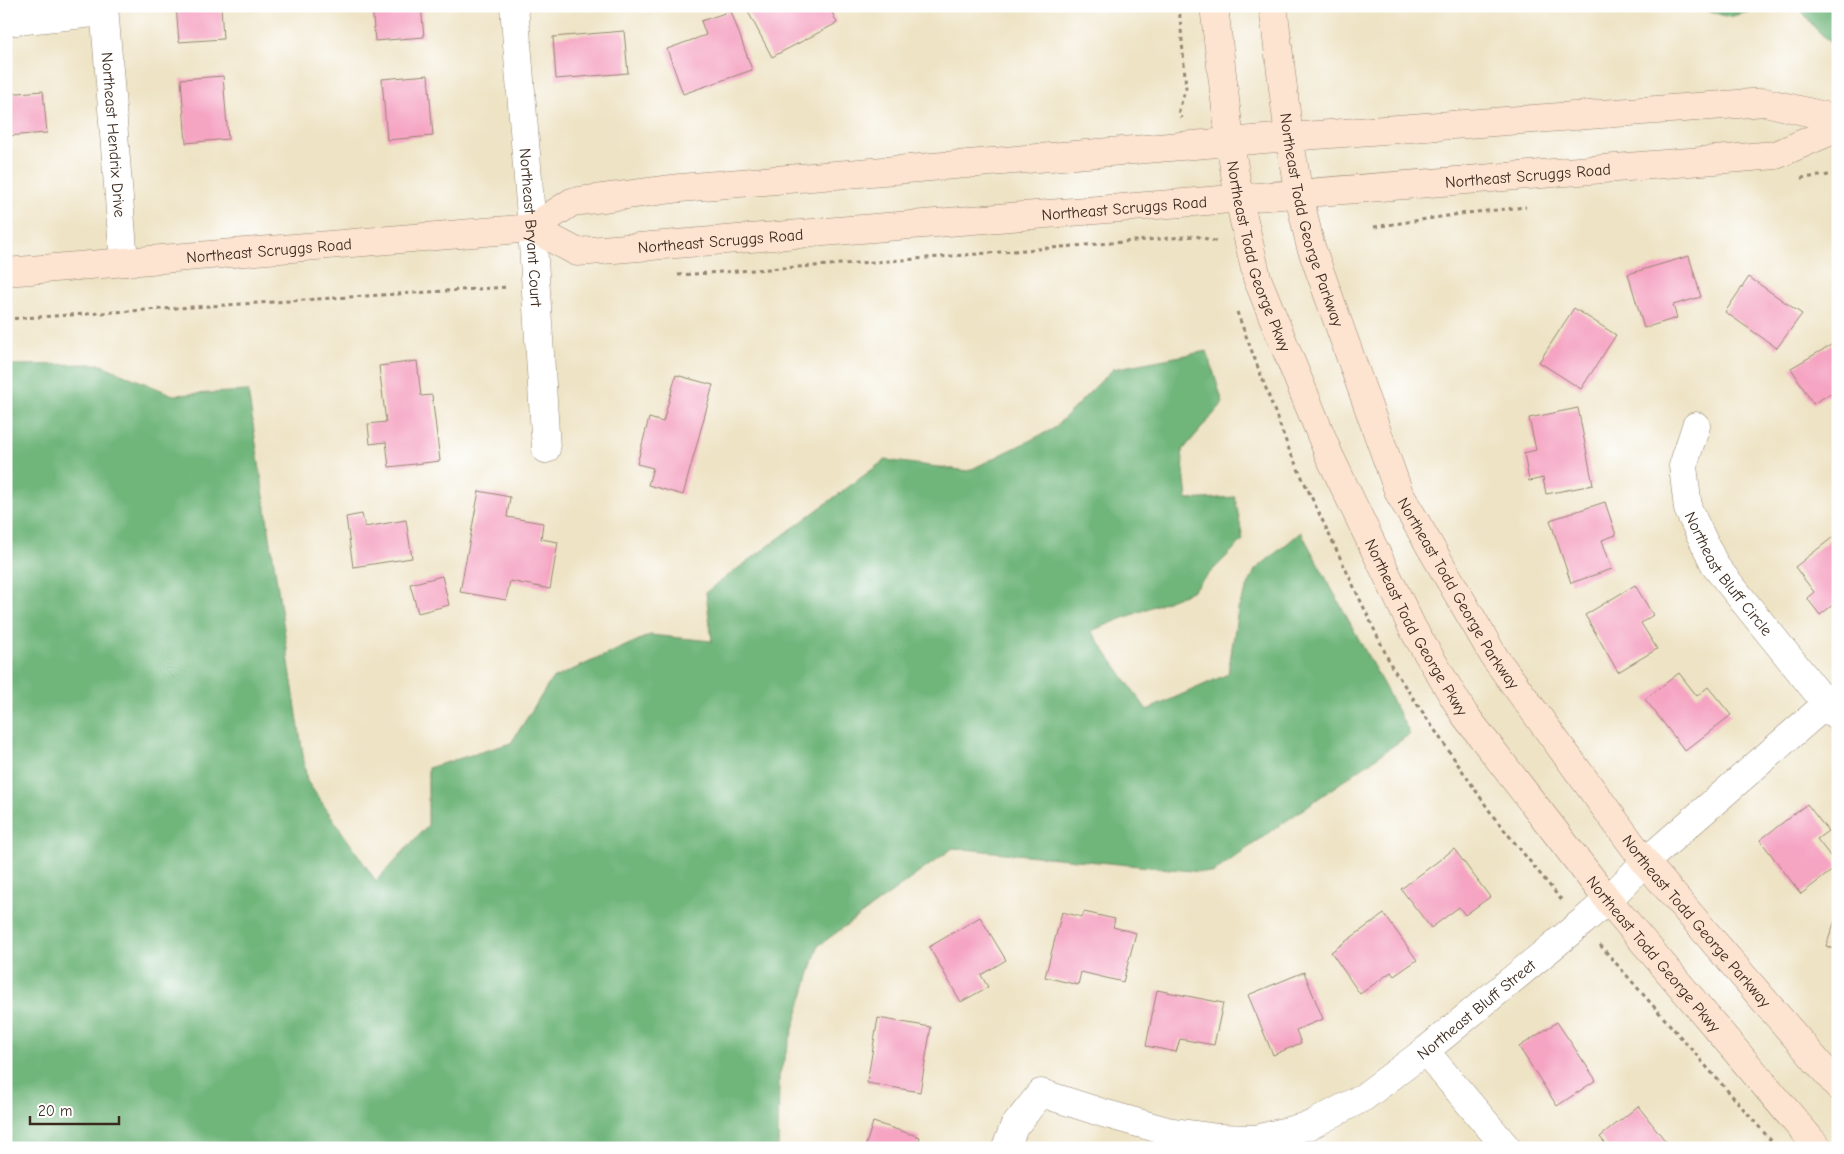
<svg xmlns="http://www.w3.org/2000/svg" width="1844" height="1154" viewBox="0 0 1844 1154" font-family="'Comic Neue',sans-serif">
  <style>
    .forest { fill: #70b57a; stroke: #56704c }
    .building { fill: #f5a4c2 }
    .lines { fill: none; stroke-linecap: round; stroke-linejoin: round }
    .street-casing { stroke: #948672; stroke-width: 29 }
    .secondary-casing { stroke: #948672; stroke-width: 29 }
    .path { stroke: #948672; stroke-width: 3; stroke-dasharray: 4 4; stroke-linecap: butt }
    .street { stroke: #fff; stroke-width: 28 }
    .secondary { stroke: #fde4d1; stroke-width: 28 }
    .labels { text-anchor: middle; stroke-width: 4.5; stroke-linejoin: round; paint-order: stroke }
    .street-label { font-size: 16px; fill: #3b2a1e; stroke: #fff }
  </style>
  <rect width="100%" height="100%" fill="#fff"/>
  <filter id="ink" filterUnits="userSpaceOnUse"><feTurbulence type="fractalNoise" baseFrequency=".02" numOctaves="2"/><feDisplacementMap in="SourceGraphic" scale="10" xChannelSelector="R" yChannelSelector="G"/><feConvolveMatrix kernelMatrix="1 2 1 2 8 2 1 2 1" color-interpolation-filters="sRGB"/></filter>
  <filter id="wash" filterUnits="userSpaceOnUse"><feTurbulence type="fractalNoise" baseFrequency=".0096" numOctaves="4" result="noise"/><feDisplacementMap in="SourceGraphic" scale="20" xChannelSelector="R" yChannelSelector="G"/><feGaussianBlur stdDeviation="1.12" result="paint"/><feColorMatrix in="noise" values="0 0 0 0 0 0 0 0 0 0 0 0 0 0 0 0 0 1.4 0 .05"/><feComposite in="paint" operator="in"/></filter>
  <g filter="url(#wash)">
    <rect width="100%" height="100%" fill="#eee3c5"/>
    <path class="forest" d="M1690,6H1780L1762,8L1729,17Z
      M1798,6H1838V51L1815,28Z
      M1207,351L1223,403L1182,451L1187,500L1235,497L1243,540L1192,591L1091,631L1147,710L1228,674L1238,609L1255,570L1301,532L1410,734L1212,873L953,848L818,946L779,1076L778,1148H541L537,1145L507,1148H6V365L99,364L173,395L248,391L307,781L376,881L428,825V768L511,743L552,679L650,635L712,641L706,592L885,460L968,471L1053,429L1113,369Z"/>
    <g id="blocks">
      <path class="building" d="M176,6H221L223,39L179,42Z
        M372,6H421L424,37L375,41Z
        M745,6H829L837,23L772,57Z
        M731,11L752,70L683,94L667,49L706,35L701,21Z
        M624,31L628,73L556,79L553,37Z
        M428,75L433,136L387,140L382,79Z
        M223,76L228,139L186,143L181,79Z
        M43,91L47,133L6,136V94Z
        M1689,256L1701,297L1673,305L1677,318L1644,328L1628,274Z
        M1749,277L1802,314L1777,348L1725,312Z
        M1574,308L1616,335L1581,389L1539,362Z
        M1838,341V392L1836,390L1813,404L1791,368Z
        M417,361L421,396L432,395L440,461L389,467L386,442L370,444L368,424L386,422L379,366Z
        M676,375L713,385L683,495L648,485L653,468L637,464L649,418L663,422Z
        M1578,408L1593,485L1546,494L1543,478L1529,481L1524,453L1536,450L1529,418Z
        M479,491L510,497L507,517L543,523L541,539L558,542L550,589L510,581L506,600L460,592Z
        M1605,502L1616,535L1602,540L1612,569L1571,583L1550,520Z
        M362,514L365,527L406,520L412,558L353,567L346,517Z
        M1838,533V601L1820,615L1807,598L1814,592L1795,567Z
        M442,576L449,605L418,613L410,584Z
        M1635,585L1653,615L1641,623L1657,649L1618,672L1585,615Z
        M1679,673L1697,696L1708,687L1731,715L1685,751L1645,699Z
        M1807,804L1828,831L1817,839L1838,866L1801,894L1760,840Z
        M1454,849L1490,897L1465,915L1459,907L1431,928L1401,889Z
        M1062,912L1082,917L1084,912L1115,919L1113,927L1136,933L1123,982L1081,972L1078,985L1045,977Z
        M1384,914L1417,960L1394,976L1391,972L1360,994L1331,952Z
        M1837,915H1838V950L1826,946Z
        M980,917L1006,960L981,975L988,987L961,1002L929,947Z
        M1304,972L1323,1019L1296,1030L1301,1043L1273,1055L1248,995Z
        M1157,990L1223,1003L1214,1045L1180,1039L1176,1052L1146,1046Z
        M878,1018L931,1027L920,1092L867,1083Z
        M1557,1022L1596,1080L1557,1106L1519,1047Z
        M1638,1106L1671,1148H1609L1600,1137Z
        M873,1122L920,1137L917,1148H865Z"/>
    </g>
  </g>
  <g filter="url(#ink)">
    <use href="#blocks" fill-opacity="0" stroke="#948672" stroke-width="1"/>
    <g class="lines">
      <defs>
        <g id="street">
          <path id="s1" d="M104,6L124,262"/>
          <path id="s2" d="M514,6L532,228L546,449"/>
          <path d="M6,22L104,12"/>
          <path id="s3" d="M1696,426L1683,466L1688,509L1716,567L1837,717"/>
          <path d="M1425,1051L1507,1148"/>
          <path id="s4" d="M1006,1148L1014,1127L1041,1093L1103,1113L1167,1131L1218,1138L1256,1139L1311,1125L1364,1097L1425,1051L1581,923L1608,900L1645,862L1838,694"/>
        </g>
        <g id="secondary">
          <path id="s5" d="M1214,6L1230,142L1239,199L1257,278L1329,455L1413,629L1464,714L1608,900L1818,1148"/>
          <path id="s6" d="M1273,6L1289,137L1299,195L1310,244L1399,493L1495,658L1645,862L1838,1086"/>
          <path id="s7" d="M532,228L577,252L1776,155L1838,128"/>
          <path id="s8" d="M6,272L532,228L572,202L680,188L1289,137L1765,102L1838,119"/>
        </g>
      </defs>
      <use href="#street" class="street-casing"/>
      <use href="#secondary" class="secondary-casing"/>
      <path class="path" d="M1179,6L1186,88L1179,110L1182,118
        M1801,178L1838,174
        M1374,227L1467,213L1526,207
        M678,275L903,260L1196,236L1218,242V241
        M1237,312L1290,452L1392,667L1493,816L1563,902
        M6,319L507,287
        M1600,945L1775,1145"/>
      <use href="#street" class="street"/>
      <use href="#secondary" class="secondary"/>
    </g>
  </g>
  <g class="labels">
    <g class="street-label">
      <text dy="6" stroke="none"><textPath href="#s1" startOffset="129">Northeast Hendrix Drive</textPath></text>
      <text dy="6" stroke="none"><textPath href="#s7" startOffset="1005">Northeast Scruggs Road</textPath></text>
      <text dy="6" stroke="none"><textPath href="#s7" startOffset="600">Northeast Scruggs Road</textPath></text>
      <text dy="6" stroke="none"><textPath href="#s6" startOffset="218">Northeast Todd George Parkway</textPath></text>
      <text dy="6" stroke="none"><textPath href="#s2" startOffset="222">Northeast Bryant Court</textPath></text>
      <text dy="6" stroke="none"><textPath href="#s7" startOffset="195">Northeast Scruggs Road</textPath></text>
      <text dy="6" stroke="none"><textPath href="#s8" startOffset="264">Northeast Scruggs Road</textPath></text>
      <text dy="6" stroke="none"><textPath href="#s5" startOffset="255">Northeast Todd George Pkwy</textPath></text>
      <text dy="6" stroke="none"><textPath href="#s3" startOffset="162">Northeast Bluff Circle</textPath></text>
      <text dy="6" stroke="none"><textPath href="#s6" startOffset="622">Northeast Todd George Parkway</textPath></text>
      <text dy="6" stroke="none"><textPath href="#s5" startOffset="660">Northeast Todd George Pkwy</textPath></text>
      <text dy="6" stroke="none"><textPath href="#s6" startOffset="1028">Northeast Todd George Parkway</textPath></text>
      <text dy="6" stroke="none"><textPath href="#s5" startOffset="1065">Northeast Todd George Pkwy</textPath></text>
      <text dy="6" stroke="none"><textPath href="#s4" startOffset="546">Northeast Bluff Street</textPath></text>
    </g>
  </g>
  <rect width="1844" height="1154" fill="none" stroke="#fff" stroke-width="25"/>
  <path d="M30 1116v8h89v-8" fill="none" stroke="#3b2a1e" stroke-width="2.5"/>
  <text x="38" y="1116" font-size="15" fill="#3b2a1e" stroke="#ffffff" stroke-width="4" paint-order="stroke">20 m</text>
</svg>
